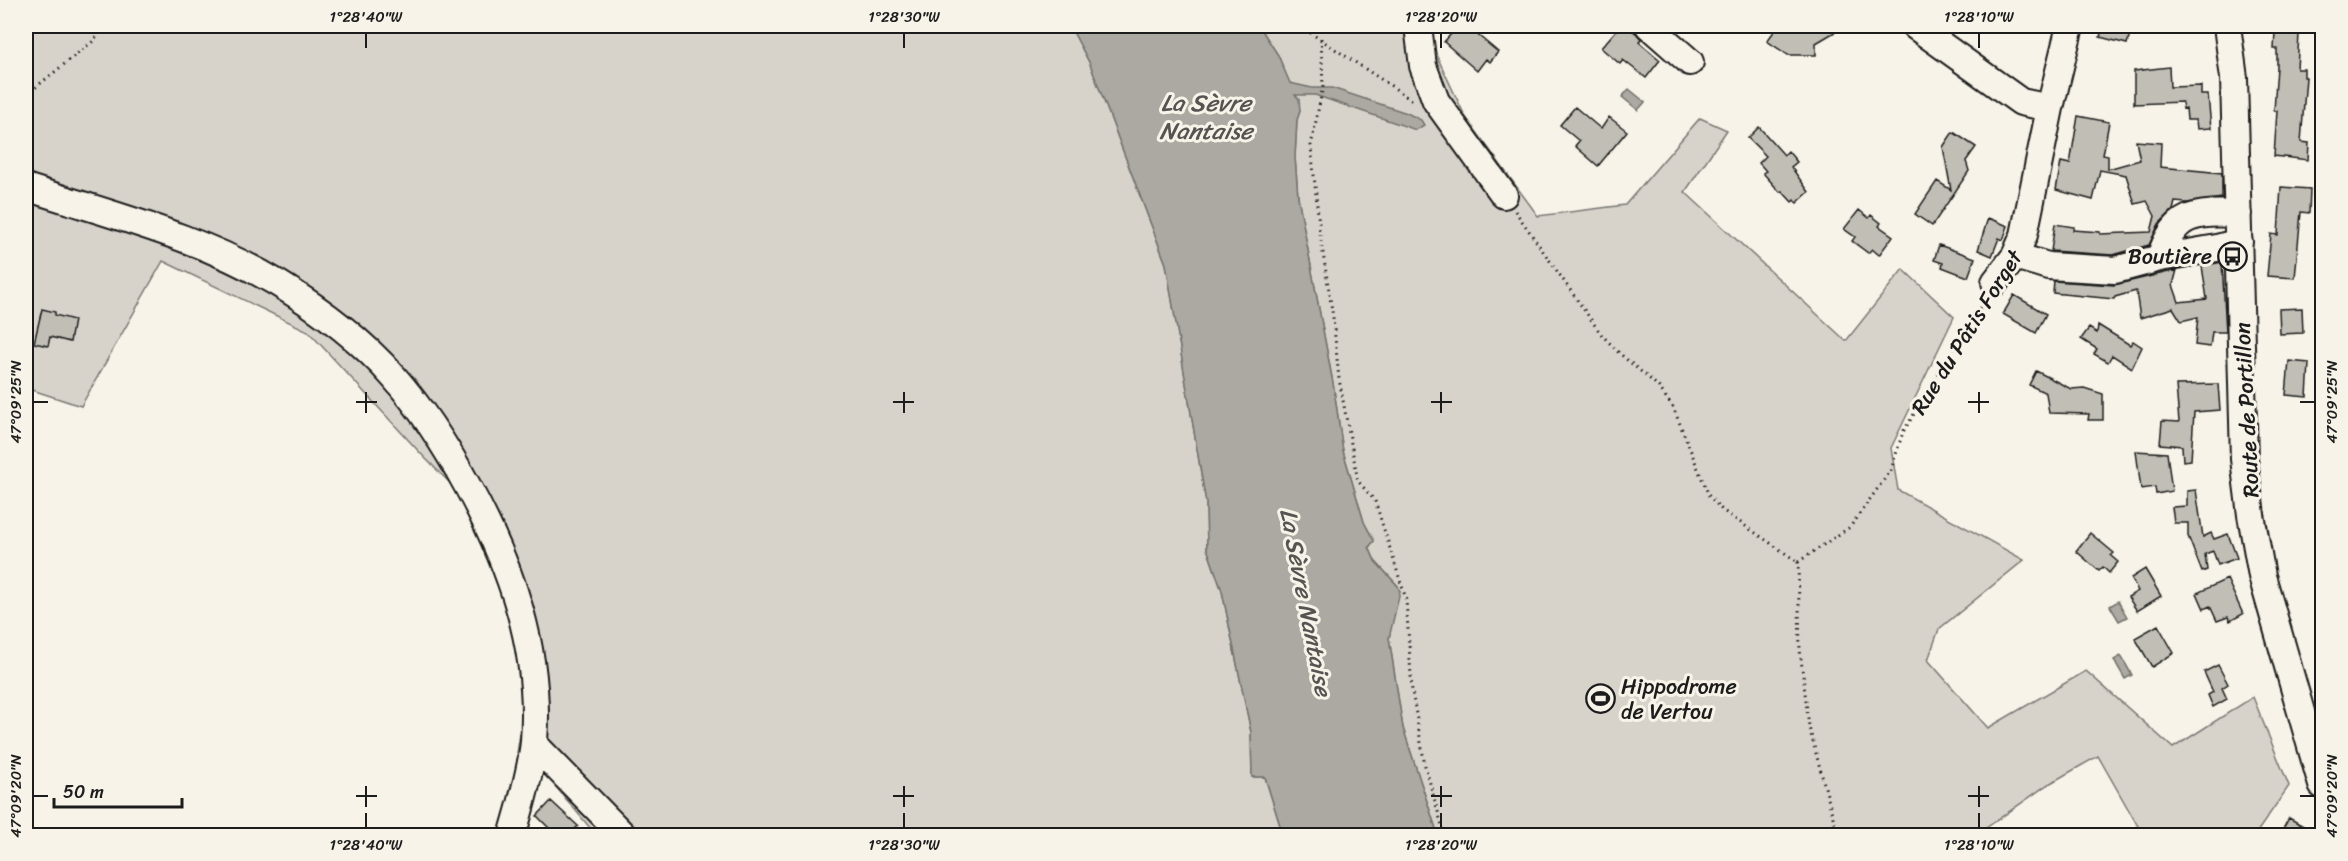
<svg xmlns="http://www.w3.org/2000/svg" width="2348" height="861" viewBox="0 0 2348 861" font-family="Sriracha,sans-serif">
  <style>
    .green { fill: #d7d3cb; stroke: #7a7874; stroke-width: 1.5 }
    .water { fill: #aca9a2; stroke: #72716c; stroke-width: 1.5 }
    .building { fill: #c0beb5; stroke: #1c1c1c; stroke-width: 1.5 }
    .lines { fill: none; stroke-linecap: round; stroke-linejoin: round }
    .minor-casing { stroke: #1c1c1c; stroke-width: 30 }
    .path { stroke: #1c1c1c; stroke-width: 3; stroke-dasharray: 1.5 4.5; stroke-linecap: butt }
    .minor { stroke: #f7f3e8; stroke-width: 26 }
    .ticks { fill: none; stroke: #1c1c1c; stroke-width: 2 }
    .labels { text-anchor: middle; stroke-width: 6; stroke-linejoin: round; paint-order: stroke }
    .poi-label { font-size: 22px; fill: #1c1c1c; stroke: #f7f3e8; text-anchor: end }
    .street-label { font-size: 22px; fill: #1c1c1c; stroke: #f7f3e8 }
    .water-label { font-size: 24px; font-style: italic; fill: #565452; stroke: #f7f3e8 }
    .neatline { fill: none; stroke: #1c1c1c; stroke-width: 2 }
    .ticks-label { font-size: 15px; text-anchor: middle; fill: #1c1c1c }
  </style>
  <rect width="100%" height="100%" fill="#f7f3e8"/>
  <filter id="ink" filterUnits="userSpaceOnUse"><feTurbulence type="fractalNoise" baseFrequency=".0167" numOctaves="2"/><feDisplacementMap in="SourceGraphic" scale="12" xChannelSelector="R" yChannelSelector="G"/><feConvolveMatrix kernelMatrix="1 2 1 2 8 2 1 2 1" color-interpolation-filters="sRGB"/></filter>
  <g filter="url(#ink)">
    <path class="green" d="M26,26H1070L1090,64L1166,264L1206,503L1207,548L1222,591L1251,732L1252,777H1265L1283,835H596L546,775L517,753L526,696L509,605L465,498L424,457L308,331L163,261L81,406L26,388Z
      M1259,26H1404L1434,50L1465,116L1538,216L1625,205L1700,118L1727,130L1685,192L1846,341L1903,269L1954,317L1891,448L1898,490L2024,560L1939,629L1928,660L1988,728L2086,671L2173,748L2253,697L2289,786L2255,835H2143L2098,756L2047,785L1976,835H1438L1403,728L1389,638L1398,586L1375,561L1369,547L1374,541L1364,522L1343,451L1333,383L1298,197L1295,157L1297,120L1300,111L1278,55Z"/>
    <path class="water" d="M1070,26H1259L1278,55L1290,83L1312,88H1332L1407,113L1421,120L1424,125L1416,130L1315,95H1295L1299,99L1300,111L1297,120L1295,157L1298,197L1333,383L1343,451L1364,522L1374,541L1369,547L1375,561L1398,586L1400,592L1389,638L1403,728L1438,835H1283L1265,777H1252L1251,732L1222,591L1207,548L1206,503L1166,264L1090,64Z
      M1629,89L1645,102L1638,110L1622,97Z
      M2118,601L2127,617L2119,621L2110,606Z
      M2121,656L2132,675L2125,679L2114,660Z"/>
    <path class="building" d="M1458,26H1467L1498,52L1490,62L1486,59L1477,71L1444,42Z
      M1620,26H1626L1637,34L1641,39L1639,42L1660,60L1646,78L1623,60L1620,64L1601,48Z
      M1778,26H1845L1816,43V55H1788L1767,41Z
      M2103,26H2115L2131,30L2127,44L2100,37Z
      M2275,32L2299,34L2297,69H2304V77H2306L2301,142L2309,143L2308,160L2274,156L2277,111H2274L2277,67V49H2274Z
      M2169,67L2170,87L2201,86V95H2208L2211,128L2197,129L2196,120H2187L2186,108L2183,109L2182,102L2134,104V71Z
      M1575,107L1601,129L1609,117L1627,131L1598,166L1575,146L1579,141L1560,125Z
      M2078,116L2109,122L2103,155L2108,156V169L2140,160L2136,141L2161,143L2160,167L2222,173V198L2187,203L2175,202L2173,210L2159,224L2149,245L2113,255L2051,251L2055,224L2074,227L2073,230L2100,232V234L2151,232L2155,216L2147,201L2135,204L2126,175L2100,170L2093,200L2056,190L2061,162L2070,164Z
      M1759,127L1784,155L1788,151L1797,162L1791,167L1809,192L1797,203L1794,200L1792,202L1782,191L1780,192L1763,173L1766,171L1759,163L1766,156L1748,138Z
      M1953,132L1976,147L1966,161L1969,171L1932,226L1915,214L1937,181L1951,190L1943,147Z
      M2281,187L2310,189L2309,213L2301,212L2295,278L2267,276L2271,234L2278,235Z
      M1859,210L1869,218L1871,215L1881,223L1879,226L1893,236L1879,255L1872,249L1868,253L1852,241L1855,237L1844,229Z
      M1988,218L2008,226L2003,240L1999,238L1992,256L1978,250Z
      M1939,245L1975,258L1968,277L1942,267L1943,263L1934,260Z
      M2222,262L2226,332H2212L2210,347L2195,345L2198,317L2181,321L2173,308L2140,318L2136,291L2115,297L2114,299L2053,293L2054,281L2114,285L2177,270L2173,285L2179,302L2207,299L2202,266Z
      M2014,295L2046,314L2036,333L2003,314Z
      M2302,308L2303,333L2280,334L2279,309Z
      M42,309L55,312V315L74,320L70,342L50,337L48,346L34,343Z
      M2098,325L2130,345L2133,341L2142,347L2132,368L2112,355L2108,362L2094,354L2097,349L2081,339L2089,328L2097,333Z
      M2289,361L2309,363L2307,397L2286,395Z
      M2036,371L2071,389L2084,388L2103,394V420H2088L2089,414L2049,413L2046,393L2029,385Z
      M2218,384L2220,410L2194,412L2191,460L2183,461L2182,446L2160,444L2162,421L2179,422L2176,385Z
      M2136,451L2167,453L2172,491L2156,494L2155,487L2141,489Z
      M2196,490L2203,537L2211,533L2214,539L2228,534L2237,558L2218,565L2213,551L2205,554L2207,570L2202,572L2188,536V523H2174L2172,507L2187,506V491Z
      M2090,533L2114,553L2111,556L2118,562L2109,573L2103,567L2099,571L2076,551Z
      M2145,569L2161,596L2137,611L2128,597L2138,591L2131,578Z
      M2227,579L2243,614L2230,621L2228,617L2217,621L2210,606L2204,609L2197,593Z
      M2158,625L2174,653L2152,667L2135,638Z
      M2218,665L2228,684L2222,688L2227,699L2213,707L2208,695L2213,692L2204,672Z
      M551,801L578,826L568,836H557L537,816Z
      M2289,818L2321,836H2279Z"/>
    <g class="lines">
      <defs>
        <path id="minor" d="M1418,26L1423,66L1436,101L1504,195
          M1649,26L1690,62
          M1915,26L2021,102L2050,108
          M2227,26L2234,78L2244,459L2251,515L2262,576L2322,785
          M26,187C110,215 202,237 279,284C320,309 361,340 393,376C423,410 447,448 468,487C511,566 541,650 534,741C532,768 520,809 512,836
          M2015,256L2048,266L2115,270L2160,258L2217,248L2239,242
          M2160,258C2174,213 2195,212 2238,214
          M1995,282L2015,256L2024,235L2050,108L2070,26
          M534,744L624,836"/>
      </defs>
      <use href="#minor" class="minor-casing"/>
      <path class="path" d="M1300,26L1414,101
        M1321,38L1323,86L1311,146L1320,234L1333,317L1339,379L1358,481L1375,501L1406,599L1412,691L1425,766L1445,836
        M26,95L92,42L105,26
        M1515,211L1601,334L1619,353L1658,386L1673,407L1709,496L1722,510L1798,562
        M1798,562L1850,527L1891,470L1903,432L1984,300
        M1798,562L1800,650L1809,727L1838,836"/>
      <use href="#minor" class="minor"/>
    </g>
  </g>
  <path class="ticks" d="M366,33V48M904,33V48M1441,33V48M1979,33V48M366,392V413M904,392V413M1441,392V413M1979,392V413M33,402H48M356,402H377M893,402H914M1431,402H1452M1968,402H1989M2300,402H2315M366,786V807M904,786V807M1441,786V807M1979,786V807M33,796H48M356,796H377M893,796H914M1431,796H1452M1968,796H1989M2300,796H2315M366,813V828M904,813V828M1441,813V828M1979,813V828"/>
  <defs>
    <symbol id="bus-ring" viewBox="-11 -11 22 22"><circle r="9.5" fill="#f7f3e8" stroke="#1c1c1c" stroke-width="1.5"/><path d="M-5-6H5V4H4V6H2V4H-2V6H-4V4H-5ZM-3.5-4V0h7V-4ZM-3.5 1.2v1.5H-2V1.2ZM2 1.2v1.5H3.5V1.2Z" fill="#1c1c1c"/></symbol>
    <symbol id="stadium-ring" viewBox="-11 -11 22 22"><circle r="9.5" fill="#f7f3e8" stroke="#1c1c1c" stroke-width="1.5"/><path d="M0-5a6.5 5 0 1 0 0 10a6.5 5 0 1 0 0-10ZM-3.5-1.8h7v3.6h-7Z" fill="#1c1c1c"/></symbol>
  </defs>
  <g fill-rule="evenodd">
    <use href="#bus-ring" x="2216" y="240" width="33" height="33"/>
    <use href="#stadium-ring" x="1584" y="682" width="33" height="33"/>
  </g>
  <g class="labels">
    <g class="poi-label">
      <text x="2212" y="264">Boutière</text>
      <text x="1621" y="694" text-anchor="start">Hippodrome<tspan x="1621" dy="25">de Vertou</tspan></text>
    </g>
    <g class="street-label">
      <text transform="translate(1966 332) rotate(-58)" y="8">Rue du Pâtis Forget</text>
      <text transform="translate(2246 410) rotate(-93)" y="8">Route de Portillon</text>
    </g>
    <g class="water-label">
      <text x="1206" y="111">La Sèvre<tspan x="1206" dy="28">Nantaise</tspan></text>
      <text transform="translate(1306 602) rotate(79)" y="8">La Sèvre Nantaise</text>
    </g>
  </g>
  <rect width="2348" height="861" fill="none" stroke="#f7f3e8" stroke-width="66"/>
  <path d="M54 798v9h128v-9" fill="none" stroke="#1c1c1c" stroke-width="3"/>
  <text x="63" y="798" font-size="18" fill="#1c1c1c" stroke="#f7f3e8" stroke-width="4.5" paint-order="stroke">50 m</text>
  <rect x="33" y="33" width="2282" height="795" class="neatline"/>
  <g class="ticks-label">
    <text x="366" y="22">1°28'40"W</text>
    <text x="904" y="22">1°28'30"W</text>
    <text x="1441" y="22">1°28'20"W</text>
    <text x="1979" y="22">1°28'10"W</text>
    <text transform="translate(16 402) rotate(-90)" y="5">47°09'25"N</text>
    <text transform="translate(2332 402) rotate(-90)" y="5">47°09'25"N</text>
    <text transform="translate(16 796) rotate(-90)" y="5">47°09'20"N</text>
    <text transform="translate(2332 796) rotate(-90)" y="5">47°09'20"N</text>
    <text x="366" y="850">1°28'40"W</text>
    <text x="904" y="850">1°28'30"W</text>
    <text x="1441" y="850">1°28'20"W</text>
    <text x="1979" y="850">1°28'10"W</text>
  </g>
</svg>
